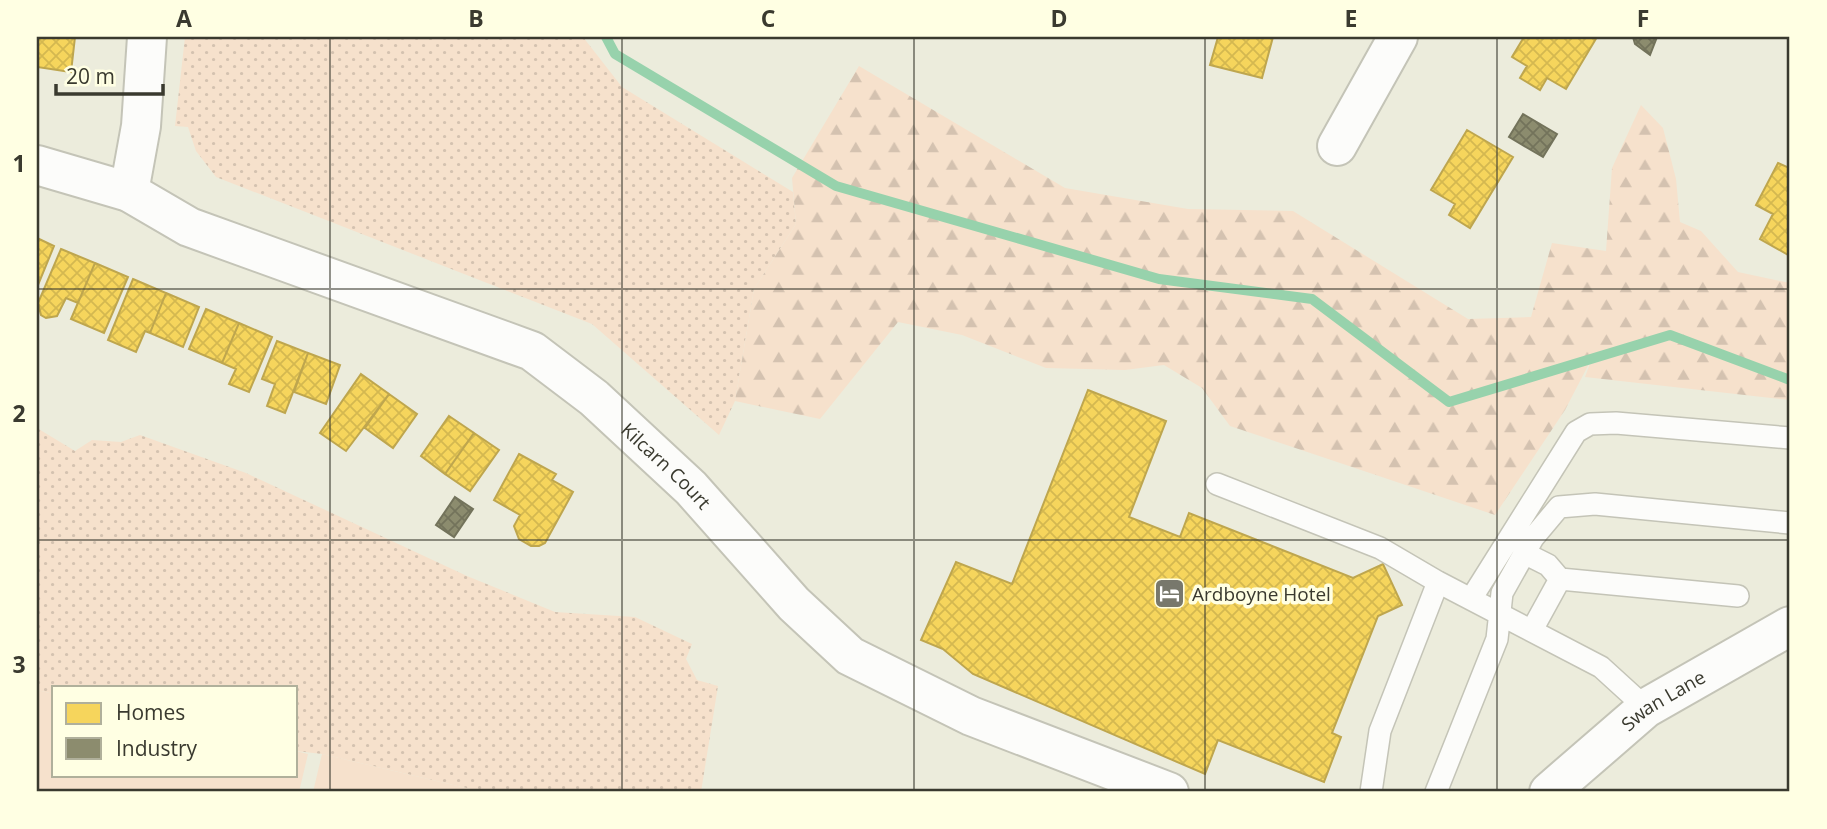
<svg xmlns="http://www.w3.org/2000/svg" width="1827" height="829" viewBox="0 0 1827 829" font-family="'Open Sans',sans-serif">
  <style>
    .green { fill: url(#green-dots) }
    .forest { fill: url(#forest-firs) }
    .pitch { fill: #f6e1cc }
    .homes { fill: url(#homes-cross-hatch); stroke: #bea64e; stroke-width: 2 }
    .industry { fill: url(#industry-cross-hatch); stroke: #73735b; stroke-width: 2 }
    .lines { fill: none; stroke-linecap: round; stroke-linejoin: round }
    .stream { stroke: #97d2ac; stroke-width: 10 }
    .service-casing { stroke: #c4c4b7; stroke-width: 24 }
    .minor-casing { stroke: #c4c4b7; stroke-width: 42 }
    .service { stroke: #fcfcfa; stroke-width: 21 }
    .minor { stroke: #fcfcfa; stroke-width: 38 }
    .grid { fill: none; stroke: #3a3a2f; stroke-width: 2; stroke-opacity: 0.55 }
    .labels { text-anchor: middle; stroke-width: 7; stroke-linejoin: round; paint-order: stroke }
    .street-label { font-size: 19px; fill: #3a3a2f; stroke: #ffffe3 }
    .poi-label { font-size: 19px; fill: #3a3a2f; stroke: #ffffe3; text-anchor: start }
    .neatline { fill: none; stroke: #3a3a2f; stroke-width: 2.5 }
    .grid-label { font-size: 23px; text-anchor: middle; font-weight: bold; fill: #3a3a2f }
  </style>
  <defs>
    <pattern id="green-dots" width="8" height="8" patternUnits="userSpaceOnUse" patternTransform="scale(1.75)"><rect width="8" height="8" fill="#f6e1cc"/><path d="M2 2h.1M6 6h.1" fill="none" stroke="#d4c2b0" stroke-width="1.8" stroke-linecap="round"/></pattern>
    <pattern id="forest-firs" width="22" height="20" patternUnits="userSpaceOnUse" patternTransform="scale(1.75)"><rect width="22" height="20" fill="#f6e1cc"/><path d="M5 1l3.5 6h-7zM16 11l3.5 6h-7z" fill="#d4c2b0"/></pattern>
    <pattern id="homes-cross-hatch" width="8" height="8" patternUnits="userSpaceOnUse" patternTransform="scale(1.75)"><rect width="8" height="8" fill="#f6d55c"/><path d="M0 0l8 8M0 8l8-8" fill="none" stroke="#d4b850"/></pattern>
    <pattern id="industry-cross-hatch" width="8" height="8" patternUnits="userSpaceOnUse" patternTransform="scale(1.75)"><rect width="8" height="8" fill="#8c8c6e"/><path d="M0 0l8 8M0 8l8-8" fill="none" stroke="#73735b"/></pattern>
  </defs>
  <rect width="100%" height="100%" fill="#ececdc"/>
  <path class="green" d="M185,37H583L622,87L793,192L796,224L754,289L735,401L719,435L592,324L216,177L196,151L188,127L175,126Z
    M37,428L75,451L92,440L121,442L140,435L246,473L467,576L555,612L635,617L692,644L686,659L697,680L718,686L701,792H483L322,754L296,751V687H54V694L37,690Z"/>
  <path class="forest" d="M859,66L1065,188L1188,209L1293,211L1468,319L1531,317L1552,243L1606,251L1612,168L1641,105L1663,128L1676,179L1680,222L1701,231L1738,272L1790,283V400L1585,377L1592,358L1565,410L1495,515L1230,426L1202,388L1164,365L1125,370L1046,368L962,335L898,322L820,419L735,401L754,289L796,224L792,178Z"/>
  <path class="pitch" d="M37,690L54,694V775H296V751L308,754L299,792H37Z
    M322,754L483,792H313Z"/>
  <path class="homes" d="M37,37H75L71,72L37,67Z
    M1218,37H1273L1262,78L1210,65Z
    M1524,37H1597L1566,89L1547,78L1540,90L1520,78L1527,66L1512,57Z
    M1467,130L1513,157L1470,228L1449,215L1455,204L1431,190Z
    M1778,163L1789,168L1790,165V256L1760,239L1773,214L1756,205Z
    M37,238L54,246L38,285H37Z
    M61,249L95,263L78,303L66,298L57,316L46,318L41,315L38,303Z
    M95,263L128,277L104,333L71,319Z
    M133,279L166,293L150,333L145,331L136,352L108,340Z
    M166,293L199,307L183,347L150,333Z
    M206,309L239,323L222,363L189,349Z
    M239,323L272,337L249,392L229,384L236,369L222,363Z
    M277,341L308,353L285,413L267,406L275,384L262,379Z
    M308,353L340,365L326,404L294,392Z
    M361,374L389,394L346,451L320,433Z
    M1088,390L1166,421L1129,517L1180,537L1189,513L1353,578L1383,564L1402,605L1378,616L1332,733L1341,737L1324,782L1218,740L1205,774L973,674L943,649L921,640L956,562L1012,584Z
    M389,394L417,414L393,448L365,428Z
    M449,416L474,433L445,474L421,456Z
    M474,433L499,450L470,491L445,474Z
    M519,454L556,474L552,480L573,492L545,543L539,546H531L519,539L514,526L520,515L494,500Z"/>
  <path class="industry" d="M1633,37H1657L1650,55L1635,44Z
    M1523,114L1557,134L1543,157L1509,137Z
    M455,497L473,509L454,537L436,525Z"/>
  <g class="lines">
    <path class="stream" d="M606,37L615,54L836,186L1159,279L1312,299L1449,402L1670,335L1790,380"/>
    <defs>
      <path id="service" d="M1217,484L1380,548L1438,582L1601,667L1646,708
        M1524,553L1548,565L1560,579L1532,630
        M1560,579L1738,596
        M1471,599L1576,432L1590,424L1616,423L1790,438
        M1371,792L1380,731L1438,582
        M1436,792L1497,639L1502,593L1533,538L1559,507L1595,504L1790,523"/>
      <g id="minor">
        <path d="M1337,146L1398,37"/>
        <path id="s1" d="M37,165L129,192L189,227L532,351L594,398L691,488L794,604L850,656L971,716L1169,792"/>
        <path d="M129,192L141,126L147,37"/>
        <path id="s2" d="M1549,792L1646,708L1790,626"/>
      </g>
    </defs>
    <use href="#service" class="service-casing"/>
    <use href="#minor" class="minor-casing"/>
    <use href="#service" class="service"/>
    <use href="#minor" class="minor"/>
  </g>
  <path class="grid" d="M330,37V792M622,37V792M914,37V792M1205,37V792M1497,37V792M37,289H1790M37,540H1790"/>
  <defs>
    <symbol id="hotel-square" viewBox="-11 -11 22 22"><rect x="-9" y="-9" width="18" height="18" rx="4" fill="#78786c" stroke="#ffffe3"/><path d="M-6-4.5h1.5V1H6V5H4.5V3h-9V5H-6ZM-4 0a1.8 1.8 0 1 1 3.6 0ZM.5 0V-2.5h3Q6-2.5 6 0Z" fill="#fff"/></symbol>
  </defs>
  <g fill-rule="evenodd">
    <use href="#hotel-square" x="1152" y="576" width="35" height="35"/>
  </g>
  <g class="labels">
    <g class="street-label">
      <text dy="7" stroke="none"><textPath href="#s1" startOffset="707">Kilcarn Court</textPath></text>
      <text dy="7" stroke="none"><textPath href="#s2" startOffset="147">Swan Lane</textPath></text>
    </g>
    <g class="poi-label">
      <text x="1192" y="601">Ardboyne Hotel</text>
    </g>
  </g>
  <rect width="1827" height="829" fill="none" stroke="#ffffe3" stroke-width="77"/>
  <rect x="52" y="686" width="245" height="91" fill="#ffffe3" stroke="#b0b09b" stroke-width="2"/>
  <rect x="66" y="703" width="35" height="21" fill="#f6d55c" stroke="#b0b09b" stroke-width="2"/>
  <text x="116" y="720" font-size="21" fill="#3a3a2f">Homes</text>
  <rect x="66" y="738" width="35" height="21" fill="#8c8c6e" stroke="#b0b09b" stroke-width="2"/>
  <text x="116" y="756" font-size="21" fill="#3a3a2f">Industry</text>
  <path d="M56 84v10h107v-10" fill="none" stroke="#3a3a2f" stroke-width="3.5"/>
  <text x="66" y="84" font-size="21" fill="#3a3a2f" stroke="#ffffe3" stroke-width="5" paint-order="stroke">20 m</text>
  <rect x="38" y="38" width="1750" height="752" class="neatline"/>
  <g class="grid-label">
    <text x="184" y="27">A</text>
    <text x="476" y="27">B</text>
    <text x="768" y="27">C</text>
    <text x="1059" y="27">D</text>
    <text x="1351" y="27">E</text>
    <text x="1643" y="27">F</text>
    <text x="19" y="172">1</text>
    <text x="19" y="422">2</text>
    <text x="19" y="673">3</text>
  </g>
</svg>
